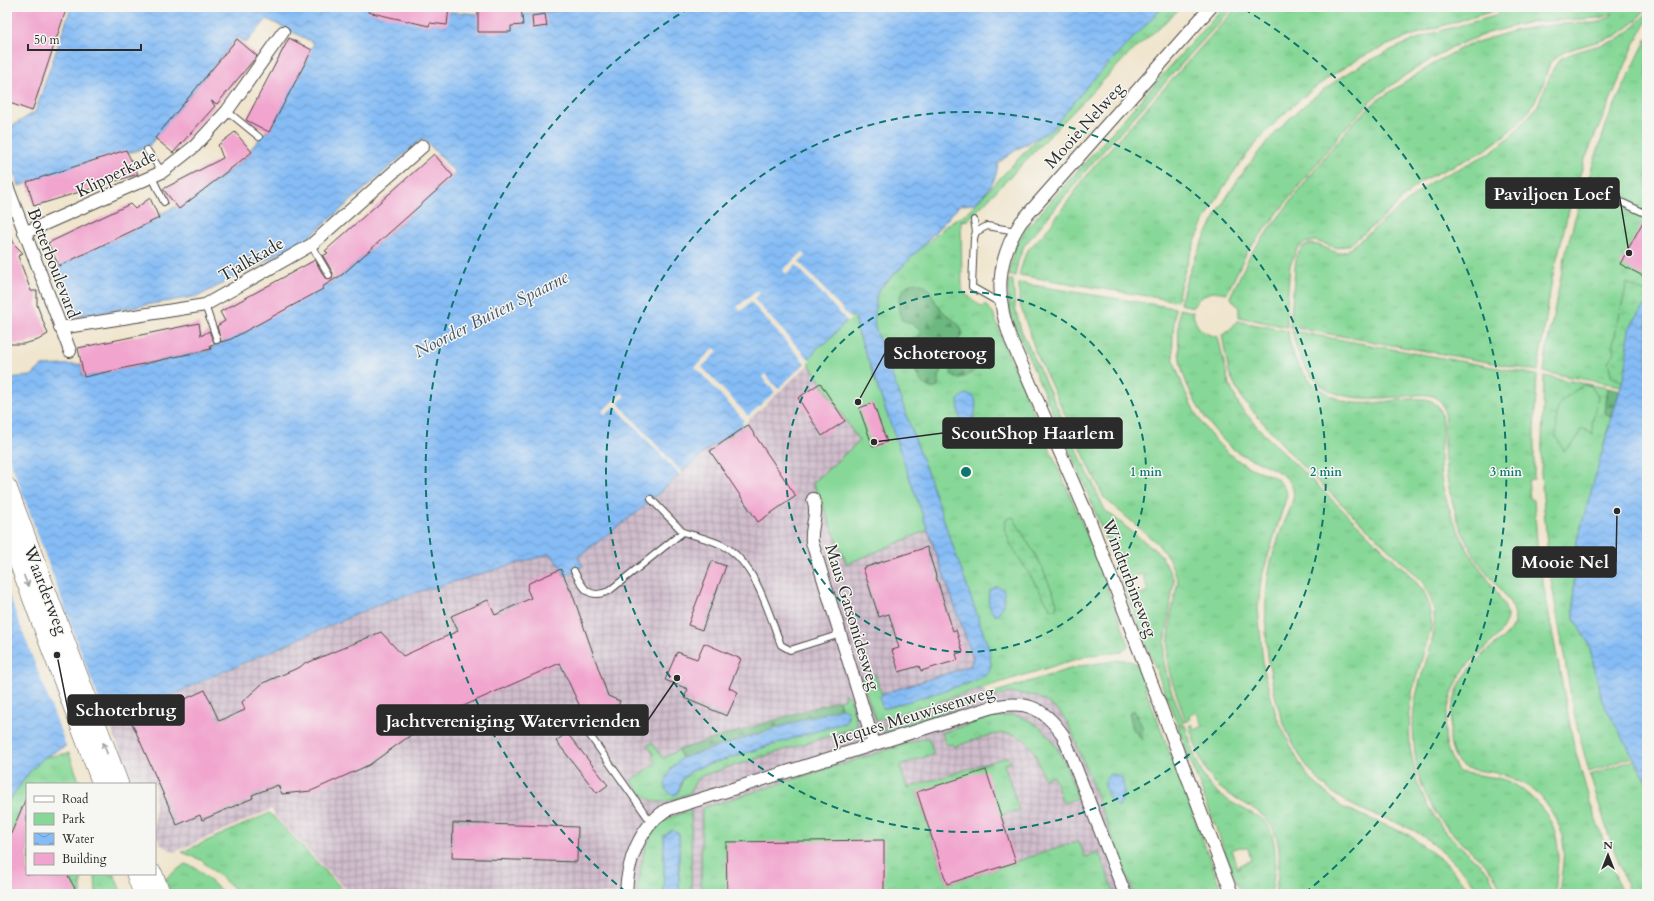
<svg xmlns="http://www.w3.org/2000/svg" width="1654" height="901" viewBox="0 0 1654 901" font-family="Cardo,serif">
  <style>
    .industrial { fill: url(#industrial-grid) }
    .grass { fill: url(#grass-tufts); stroke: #598262; fill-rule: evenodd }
    .forest { fill: url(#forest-firs); stroke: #4c7256 }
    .wetland { fill: url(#wetland-marsh); stroke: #598262 }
    .park { fill: #87d898; stroke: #598262 }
    .water { fill: url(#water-waves); stroke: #587490 }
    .pier { fill: #f0e5cd }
    .building { fill: #f1a4ce }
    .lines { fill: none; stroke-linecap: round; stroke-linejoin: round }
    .service-casing { stroke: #494743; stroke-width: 8 }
    .minor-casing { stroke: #494743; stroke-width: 14 }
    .primary-casing { stroke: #494743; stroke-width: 20 }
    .service { stroke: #fff; stroke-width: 6 }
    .minor { stroke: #fff; stroke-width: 12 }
    .primary { stroke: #fff; stroke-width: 19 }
    .oneway { stroke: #a0a0a0 }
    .ring { fill: none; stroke: #0f766e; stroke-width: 2; stroke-dasharray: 7 5 }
    .labels { text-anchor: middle; stroke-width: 3; stroke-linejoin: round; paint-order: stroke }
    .street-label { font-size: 17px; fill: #2b2b2b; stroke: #f6f6f2 }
    .water-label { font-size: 18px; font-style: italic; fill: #465668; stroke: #f6f6f2 }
    .centre { fill: #0f766e; stroke: #f6f6f2; stroke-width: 2 }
    .ring-label { font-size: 12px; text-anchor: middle; font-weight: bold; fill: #0f766e; stroke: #f6f6f2; stroke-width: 3; stroke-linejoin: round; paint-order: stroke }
    .leader { fill: none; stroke: #2b2b2b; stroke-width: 1.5 }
    .callout-dot { fill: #2b2b2b; stroke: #f6f6f2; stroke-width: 1.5 }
    .callout { fill: #2b2b2b; stroke: #2b2b2b; stroke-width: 1.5 }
    .callout-label { font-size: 18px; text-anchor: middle; font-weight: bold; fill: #fff }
  </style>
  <defs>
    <pattern id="industrial-grid" width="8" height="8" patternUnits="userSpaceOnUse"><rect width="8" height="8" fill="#d0bdcc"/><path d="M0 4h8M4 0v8" fill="none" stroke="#a99aa6"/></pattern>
    <pattern id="grass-tufts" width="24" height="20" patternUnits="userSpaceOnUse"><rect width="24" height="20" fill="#87d898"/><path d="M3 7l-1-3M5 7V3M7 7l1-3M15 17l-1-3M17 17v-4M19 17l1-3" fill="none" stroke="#75ba83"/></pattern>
    <pattern id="forest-firs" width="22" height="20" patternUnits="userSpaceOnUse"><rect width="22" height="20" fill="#6db880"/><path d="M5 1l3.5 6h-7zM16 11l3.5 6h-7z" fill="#5a9669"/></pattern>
    <pattern id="wetland-marsh" width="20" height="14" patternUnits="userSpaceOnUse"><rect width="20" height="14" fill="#87d898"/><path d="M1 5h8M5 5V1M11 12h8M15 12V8" fill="none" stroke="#75ba83"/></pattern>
    <pattern id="water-waves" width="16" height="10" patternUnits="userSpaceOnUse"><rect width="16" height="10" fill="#85bcf5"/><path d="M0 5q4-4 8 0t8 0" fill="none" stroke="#6d99c7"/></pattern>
  </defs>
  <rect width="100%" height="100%" fill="#f6f6f2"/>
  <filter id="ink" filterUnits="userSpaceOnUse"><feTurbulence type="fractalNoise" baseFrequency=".025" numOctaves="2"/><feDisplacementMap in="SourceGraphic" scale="8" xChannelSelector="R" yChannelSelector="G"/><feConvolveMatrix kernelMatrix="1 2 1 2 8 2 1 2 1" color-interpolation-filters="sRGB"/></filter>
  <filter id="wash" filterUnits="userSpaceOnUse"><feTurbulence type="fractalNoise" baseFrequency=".012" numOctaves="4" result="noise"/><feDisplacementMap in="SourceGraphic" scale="16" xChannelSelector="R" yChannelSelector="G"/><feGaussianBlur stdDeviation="0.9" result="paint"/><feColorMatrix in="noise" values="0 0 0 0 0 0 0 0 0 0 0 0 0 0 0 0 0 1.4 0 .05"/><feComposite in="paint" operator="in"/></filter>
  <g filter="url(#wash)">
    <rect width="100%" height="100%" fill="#f0e5cd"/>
    <path class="industrial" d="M809,364L859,441L813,484L847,564L928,530L986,695L1081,666L1110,661L1209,894H350L275,816L272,809L174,852L160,844L155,832V784H135L110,726L126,716L387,601L550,554L561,567L640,510L708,449L748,421Z"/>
    <path class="grass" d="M1162,7H1182L1127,56L968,220L961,221L962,291L982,307L985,304L994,315L1002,340L1084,527L1129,645L1122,652L1091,655L1073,660L876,721L861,678L875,674L882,694L970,666L973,658L928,530L847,564L813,483L859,441L807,361L915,254L948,224L967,213Z
      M1223,7H1233L1088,168L1024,246L1018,261L1015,276H1009L1014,248L1025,230Z
      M1237,7H1496L1494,11C1452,23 1409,34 1370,53C1275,101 1198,197 1177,301L1019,275L1026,252L1046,231L1090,171Z
      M1500,7H1647L1636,21L1616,36L1565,51L1550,62L1542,88L1530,110L1510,131L1484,151L1421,181L1383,218L1349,245L1338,248L1315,241L1305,243L1297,249L1290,265L1287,304V327L1239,317V308L1230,297L1251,253L1330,150L1354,122L1376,101L1438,61L1467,45L1517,30L1559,24L1595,23L1610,17L1613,13L1600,18L1530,22L1488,33L1452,47L1410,72L1375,97L1339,135L1247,252L1227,293C1212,290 1201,293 1193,307L1180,304C1187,271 1202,242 1218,212C1266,126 1337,66 1431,34C1452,27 1474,22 1495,16L1500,11Z
      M1647,13V21L1634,45L1585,159L1568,213L1552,279L1538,371L1290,327L1296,256L1303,247L1310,244L1318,245L1338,253L1347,251L1431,182L1492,152L1515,132L1537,107L1553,69L1560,59L1573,53L1617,40L1629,31Z
      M1647,38V301L1621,386L1544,372L1547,347L1566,252L1575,218L1609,117Z
      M1008,280H1013L1015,308L1021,330L1105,510L1161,555L1174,580L1163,658L1169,684L1184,723L1178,726L1084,484L1016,329L1009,309ZM1142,574L1148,591L1134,596L1127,580Z
      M1019,283L1175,308C1174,325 1171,344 1174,360C1175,366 1178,372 1180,378C1192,413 1213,447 1247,466C1264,475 1280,473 1287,495L1261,579L1258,609L1264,673L1277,718L1296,757L1309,778L1342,807L1409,835L1447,864L1473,894H1275C1281,857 1286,827 1249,806C1237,799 1223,792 1214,782C1201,767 1196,744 1189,726L1192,724L1195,730L1203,726L1196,711L1189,716L1190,720L1186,722L1170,675L1167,660L1171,615L1178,581L1169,559L1157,543L1104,498L1036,353L1019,301Z
      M1179,309L1193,312C1195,328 1203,334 1218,337L1229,384L1240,407L1263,433L1411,576L1424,592L1428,602L1432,625L1413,688L1409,713L1410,748L1417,782L1427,805L1445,832L1488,872L1499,894H1482C1468,875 1432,839 1411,829C1386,817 1359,812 1337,796C1298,768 1278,720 1271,675C1265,643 1264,610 1268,578C1270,562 1276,544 1282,528C1286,517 1296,501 1293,489C1288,469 1252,462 1236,451C1212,434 1187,394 1181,365C1177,347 1179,327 1179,309Z
      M1237,321L1288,331C1289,338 1290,348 1293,355C1303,378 1323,396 1348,402C1373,407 1399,397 1424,399C1430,399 1438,404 1440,410C1445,425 1439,450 1440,467C1441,493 1454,522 1465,545C1472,560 1509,603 1507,617C1503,637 1481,650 1468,665C1454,680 1445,712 1445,732C1445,747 1451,760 1459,772C1474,775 1496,776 1510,782C1520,787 1529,795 1537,803C1565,833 1558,856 1555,894H1503C1499,886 1495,876 1490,870C1479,856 1463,845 1451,832C1435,816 1421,790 1417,768C1413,744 1411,715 1417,692C1427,650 1449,620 1420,579L1301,465L1242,399L1229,373L1222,335L1228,332Z
      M1292,331L1537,375L1534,431V479L1528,480L1530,499L1534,500L1538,557L1574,746L1589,799L1622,894H1559C1561,874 1567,850 1561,831C1559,823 1545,800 1538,794C1528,785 1510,776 1496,773C1484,770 1472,772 1461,765C1454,760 1450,746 1450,737C1450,719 1453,696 1462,680C1468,671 1475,663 1482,655C1493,645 1514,635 1515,617C1515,601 1487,575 1478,561C1468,546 1460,529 1455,511C1446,482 1443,456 1444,425C1445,416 1446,406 1439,400C1431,392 1418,395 1408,396C1346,402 1308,401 1292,331Z
      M1544,376L1608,388L1605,413L1611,417L1596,477L1576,544L1574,583V619L1589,644L1602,701L1635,756L1589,772L1574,714L1549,568L1541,473Z
      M1119,660H1125L1136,663L1223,894H1134L1070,727L1060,712L1045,701L1036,696L1014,693L1004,694L881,732V728L1063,671L1081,666Z
      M843,694L849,696L858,727L704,775L696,780L691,792C660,806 651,808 631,780L656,763L652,757L654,755L647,745L652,742L663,759L678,750L682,758L670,769L679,791L683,779L694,769L846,722L848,716L847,710L841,708L839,700L845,698Z
      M1012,715C1054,722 1065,763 1078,798L1063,803L1053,776L1044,779C1040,770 1038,758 1033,750C1016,720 979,739 954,747L952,744L946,745L942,733L989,718Z
      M1185,725C1192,745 1197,772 1212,788C1226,802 1248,810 1265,821C1280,841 1275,870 1271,894H1241L1178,728ZM1240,847L1248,848L1251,860L1239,866L1240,868L1238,869L1231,850Z
      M928,737L934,754L900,765L907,788L1007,757L1012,762L1004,764L1019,810L1001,815L917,792L947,884L1079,841L1085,857L1099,853L1115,894H701L702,809L703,808Z
      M69,753L80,784H27V874H81V894H7V803L31,770L45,757Z
      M1636,759L1647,781V894H1630L1609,836L1590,775Z
      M691,810V894H679V835L664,836V894H637C641,867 642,834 668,819C675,815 684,813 691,810Z
      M270,813L347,894H240L201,860L182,852Z
      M185,864L196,868L225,894H172L165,879Z
      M95,874H114L122,894H96Z"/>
    <path class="forest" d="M916,282C933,287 930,295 939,307C947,318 961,320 963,335L952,347L954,358L973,362L979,366C971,373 967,379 955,378L951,373L952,368L950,364L945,363L941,367L938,387L932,389C921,384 913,375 916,362L906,348L907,340L918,336L920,332L918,327L902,320C895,307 898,285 916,282Z
      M1608,388L1620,391L1611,417L1605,413Z
      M839,700L841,708L682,758L678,750Z
      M1134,710L1143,728L1142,740L1133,729L1129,713Z"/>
    <path class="wetland" d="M1627,283L1647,294V325L1626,383L1612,377L1608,362L1615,353L1613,343Z
      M1013,517L1040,563L1057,602L1056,609H1051L1011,545L1004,528L1006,519Z"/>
    <path class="park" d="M852,315L856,319L857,329L928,530L847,564L813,483L859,441L807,361L819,346L826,343Z
      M1583,385L1591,386L1598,397L1592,423L1593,435L1582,428L1574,443L1564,451L1556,437L1557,411L1561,401Z"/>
    <path class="water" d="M71,7H416C473,16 524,17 582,7H1163L1089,84L1051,130L1016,150L998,163C996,184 988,190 974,204L960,205L915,254L877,291L874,318L875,328L932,486L989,649L991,664L988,674L972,682L887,708H882L880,698L882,694L970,666L973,658L857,329L856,319L852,315L826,343L819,346L809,359L748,421L708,449L640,510L578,557L583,566L565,576L561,567L550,554L387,601L207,679L117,721L115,715L66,746L45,757L31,770L7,803V378L31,376L42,366L81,364L83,377L211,350V348L339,278L456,173L423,138L307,239L199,296L74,317L55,267L159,218L158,215L177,206L179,209L252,153L250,150L266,131L269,132L314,43L267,19L246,43L238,37L148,147L19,186L7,153V129L35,112Z
      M1647,301V781L1602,701L1589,644L1574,619V583L1576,544L1626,368L1629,329Z
      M965,394L972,395L975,398C977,409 975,420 967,428L962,424L959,415L958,400Z
      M997,586L1003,589C1006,597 1003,607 998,614H994C988,608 987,598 990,590Z
      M841,708L847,710L848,716L846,722L694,769L683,778L677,794L673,795C655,788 673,765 682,758Z
      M1110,774L1116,775L1122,778C1125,788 1124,796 1119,806L1117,807L1108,796L1104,782Z
      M672,830L679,834V894H664V836Z"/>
    <path class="pier" d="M803,252L806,256L799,262L851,319L848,322L796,265L786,274L783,270Z
      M758,290L760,293L754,299L810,361L744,425L742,423L744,420L695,367L714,348L718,351L702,367L748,416L775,392L762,377L765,374L778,389L805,363L751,302L741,311L737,307Z
      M622,393L625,396L618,403L683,474L681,476L615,406L605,414L602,411Z
      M7,452L107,722L67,748L7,590Z"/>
    <g id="blocks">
      <path class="building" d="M12,7H67L32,111L7,102V22Z
        M369,7H449L447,25L430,23L429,26L368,12Z
        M478,7H521L523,25L511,26V32H478Z
        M545,14L547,26L533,28L532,16Z
        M289,38L312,50L269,132L246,120Z
        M237,39L257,56L217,104L211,101L215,106L173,153L155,138Z
        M235,132L252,152L179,209L163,189L223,158L218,145Z
        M126,150L138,174L34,206L27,182Z
        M434,154L453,176L343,274L322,287L323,289L231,339L221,342L217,326L225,321L220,312L315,260L325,278L332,279L333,273L323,256L328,253L325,251Z
        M150,198L159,218L59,266L48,243L130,204L135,209Z
        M1645,218H1647V278L1620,264Z
        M8,229L14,244L23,253L18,256L31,291H37V305L48,334L38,340L23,344H7Z
        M199,323L201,336L209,331L215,344L210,345L211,349L84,377L78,348Z
        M820,383L845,421L822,436L798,398Z
        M873,403L887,442L873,447L859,408Z
        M748,425L796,496L758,522L710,451Z
        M927,547L953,631L956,630L963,652L956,654L958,660L921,671L919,666L899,672L892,650L899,648L889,614L879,617L863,568Z
        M712,561L726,566L702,630L688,625Z
        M561,569L570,590H571L608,696L620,701L609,729L586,720L560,663L432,720L369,765L311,791L282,794L278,785L252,795L253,798L202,820L200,815L177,825L132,723L205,690L219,721L245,710L242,702L263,683L300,667L306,662L307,663L381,632L403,656L458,631L451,616L488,600L495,615L531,598L527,589L529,583Z
        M704,643L741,659L729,688L738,692L727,716L684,698L688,689L665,680L677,652L697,659Z
        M567,733L608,785L597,793L556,741Z
        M986,770L1016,862L947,884L917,792Z
        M27,796V874H67L78,894H7V843Z
        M453,823L578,827L577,862L452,858Z
        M884,840V894H727L726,842Z"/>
    </g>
  </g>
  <g filter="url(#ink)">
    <use href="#blocks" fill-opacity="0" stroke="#494743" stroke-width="1"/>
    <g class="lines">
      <defs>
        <path id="service" d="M227,111L259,137
          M147,150L162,172
          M152,177L164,202
          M1582,184L1647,214
          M974,220L976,232
          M311,245L329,275
          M1000,303L972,287L974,238L976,232L987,226L1016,231
          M205,305L217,340
          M683,532C698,537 716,540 729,549C757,569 769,614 781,645L790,650L841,634
          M574,571C583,588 588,600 609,591L683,532L651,499
          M586,730L651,822"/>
        <path id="minor" d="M1211,7L1021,222C996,260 995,298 1011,340L1090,521L1232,894
          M7,186L70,351
          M24,233L162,172L195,146L227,111L283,32
          M60,328L205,305L311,245L423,146
          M813,499C819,514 810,526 812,542L874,744
          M626,894C627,862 639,828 666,810L989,708C1023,699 1043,706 1063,735L1125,894"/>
        <path id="primary" d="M7,487L119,784
          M7,531L102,784
          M136,874L143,894
          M153,874L161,894"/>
      </defs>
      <use href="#service" class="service-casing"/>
      <use href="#minor" class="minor-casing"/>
      <use href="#primary" class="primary-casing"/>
      <use href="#service" class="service"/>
      <use href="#minor" class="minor"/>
      <use href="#primary" class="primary"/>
    </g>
    <defs><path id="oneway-shaft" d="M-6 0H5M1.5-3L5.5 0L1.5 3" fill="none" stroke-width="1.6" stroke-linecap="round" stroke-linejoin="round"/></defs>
    <g class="oneway">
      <use href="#oneway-shaft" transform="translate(26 581) rotate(69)"/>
      <use href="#oneway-shaft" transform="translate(105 748) rotate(-111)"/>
    </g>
  </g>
  <g class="ring">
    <circle cx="966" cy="472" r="180"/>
    <circle cx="966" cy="472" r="360"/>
    <path d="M626 892A540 540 0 0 1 688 9M1244 9A540 540 0 0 1 1306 892"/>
  </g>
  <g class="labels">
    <g class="street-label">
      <text transform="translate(1084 125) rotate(-48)" y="6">Mooie Nelweg</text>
      <text transform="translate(116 173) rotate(-26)" y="6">Klipperkade</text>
      <text transform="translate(251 259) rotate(-30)" y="6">Tjalkkade</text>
      <text transform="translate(54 263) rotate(69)" y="6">Botterboulevard</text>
      <text transform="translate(1130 578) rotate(69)" y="6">Windturbineweg</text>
      <text transform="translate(46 590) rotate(69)" y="6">Waarderweg</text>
      <text transform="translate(853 617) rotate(73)" y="6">Maus Gatsonidesweg</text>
      <text transform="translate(913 715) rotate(-17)" y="6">Jacques Meuwissenweg</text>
    </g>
    <g class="water-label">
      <text transform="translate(491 314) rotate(-27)" y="6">Noorder Buiten Spaarne</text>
    </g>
  </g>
  <circle cx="966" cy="472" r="6" class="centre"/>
  <g class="ring-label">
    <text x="1146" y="476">1 min</text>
    <text x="1326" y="476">2 min</text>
    <text x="1506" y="476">3 min</text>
  </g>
  <path class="leader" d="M1629 253L1619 193M858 402L885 353M874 442L943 433M1617 511L1616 562M57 655L68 710M677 678L648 720"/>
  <g class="callout-dot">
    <circle cx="1629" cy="253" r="4"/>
    <circle cx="858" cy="402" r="4"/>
    <circle cx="874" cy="442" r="4"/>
    <circle cx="1617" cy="511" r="4"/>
    <circle cx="57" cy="655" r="4"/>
    <circle cx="677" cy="678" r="4"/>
  </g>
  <g class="callout">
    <rect x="1486" y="178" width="133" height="30" rx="4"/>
    <rect x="885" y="338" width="109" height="30" rx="4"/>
    <rect x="943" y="418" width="179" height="30" rx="4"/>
    <rect x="1513" y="547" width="103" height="30" rx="4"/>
    <rect x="68" y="695" width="116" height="30" rx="4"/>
    <rect x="377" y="705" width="271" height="30" rx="4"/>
  </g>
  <g class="callout-label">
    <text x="1552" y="200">Paviljoen Loef</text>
    <text x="940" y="359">Schoteroog</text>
    <text x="1033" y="439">ScoutShop Haarlem</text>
    <text x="1565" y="568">Mooie Nel</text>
    <text x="126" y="716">Schoterbrug</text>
    <text x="513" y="727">Jachtvereniging Watervrienden</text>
  </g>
  <rect width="1654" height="901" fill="none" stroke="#f6f6f2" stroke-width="24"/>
  <rect x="26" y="783" width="130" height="92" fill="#f6f6f2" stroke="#a5a5a2"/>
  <rect x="34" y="796" width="20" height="6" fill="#ffffff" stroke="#a5a5a2"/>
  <text x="62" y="803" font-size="12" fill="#2b2b2b">Road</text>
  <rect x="34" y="813" width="20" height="12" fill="#87d898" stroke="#a5a5a2"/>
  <text x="62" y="823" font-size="12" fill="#2b2b2b">Park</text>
  <rect x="34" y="833" width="20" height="12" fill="url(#water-waves)" stroke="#a5a5a2"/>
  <text x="62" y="843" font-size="12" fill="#2b2b2b">Water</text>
  <rect x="34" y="853" width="20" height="12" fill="#f1a4ce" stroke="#a5a5a2"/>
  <text x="62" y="863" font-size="12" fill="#2b2b2b">Building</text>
  <g transform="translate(1608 855)" stroke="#f6f6f2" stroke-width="3" paint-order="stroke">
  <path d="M0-3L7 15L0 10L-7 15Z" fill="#2b2b2b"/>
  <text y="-6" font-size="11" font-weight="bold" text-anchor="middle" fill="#2b2b2b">N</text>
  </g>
  <path d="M28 44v6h113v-6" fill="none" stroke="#2b2b2b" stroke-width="2"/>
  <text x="34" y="44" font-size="12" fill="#2b2b2b" stroke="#f6f6f2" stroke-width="3" paint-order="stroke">50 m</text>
</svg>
